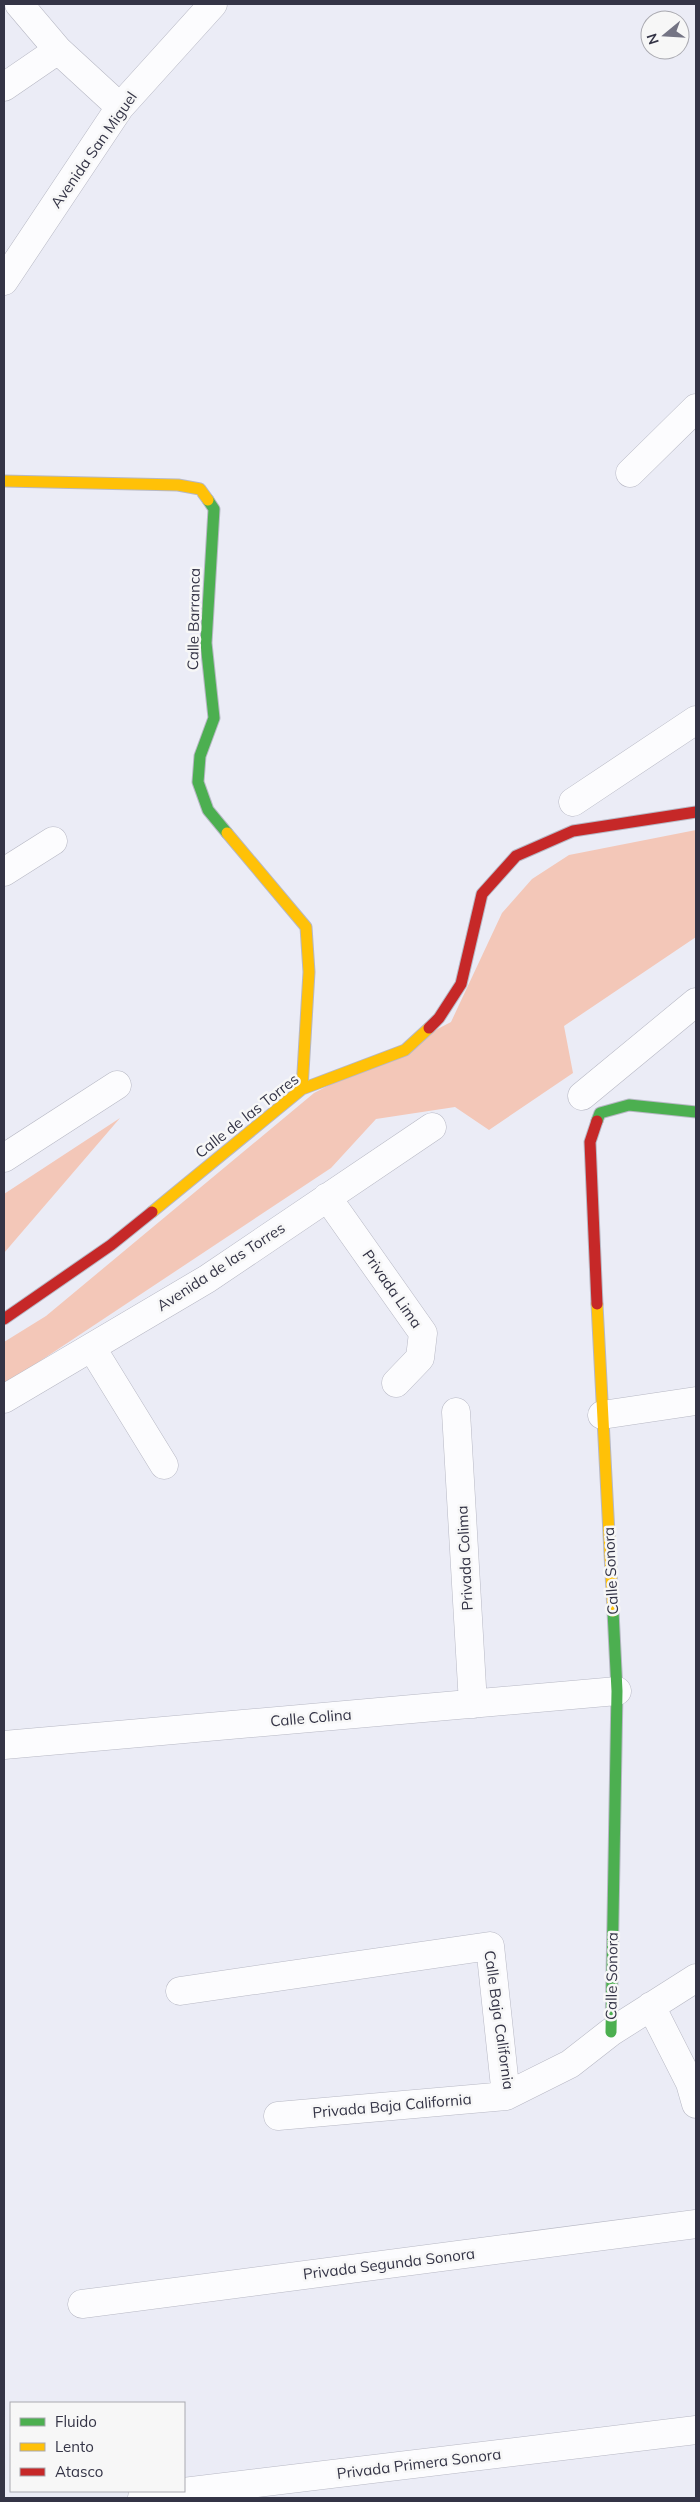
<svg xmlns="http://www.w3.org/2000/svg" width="700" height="2502" viewBox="0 0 700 2502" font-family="Mulish,sans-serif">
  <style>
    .green { fill: #f3c7b8 }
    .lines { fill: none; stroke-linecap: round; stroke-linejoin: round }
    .street-casing { stroke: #b7b8c4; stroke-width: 29 }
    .fast-casing { stroke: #b7b8c4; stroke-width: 13 }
    .slow-casing { stroke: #b7b8c4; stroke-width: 13 }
    .jam-casing { stroke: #b7b8c4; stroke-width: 13 }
    .street { stroke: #fcfcfe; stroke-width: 28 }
    .fast { stroke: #4caf50; stroke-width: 11 }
    .slow { stroke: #ffc107; stroke-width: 11 }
    .jam { stroke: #c62828; stroke-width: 11 }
    .labels { text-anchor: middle; stroke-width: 5; stroke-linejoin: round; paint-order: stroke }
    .street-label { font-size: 15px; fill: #343446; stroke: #f7f7f7 }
  </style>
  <rect width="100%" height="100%" fill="#ebecf6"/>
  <path class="green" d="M696,830V937L564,1026L573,1073L489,1130L455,1107L376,1119L331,1168L4,1385V1342L46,1316L314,1093L451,1022L502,913L532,879L569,855Z
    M120,1118L4,1253V1194Z"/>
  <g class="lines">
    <defs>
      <path id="street" d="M19,4L58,50L120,107
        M4,87L58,50
        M4,281L120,107L213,4
        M630,473L696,408
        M573,802L696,720
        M4,872L53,841
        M582,1096L696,1002
        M4,1158L117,1085
        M327,1197L423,1333L420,1358L396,1383
        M92,1348L164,1465
        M4,1399L207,1279L432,1127
        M456,1412L473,1704
        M602,1415L696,1401
        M4,1745L617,1691
        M180,1991L490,1946L506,2096
        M651,2006L690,2083L696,2104
        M278,2116L506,2096L570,2064L611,2032L696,1978
        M82,2304L696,2224
        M142,2497L696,2430"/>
      <path id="fast" d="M208,500L214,509L206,643L214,718L200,756L198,782L208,810L227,833
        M597,1121L600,1113L629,1105L696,1112
        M611,2032L617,1691L613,1611"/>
      <path id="slow" d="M4,481L178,485L200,489L208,500
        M227,833L306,927L309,972L302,1089
        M152,1212L302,1089L405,1050L429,1028
        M597,1304L613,1611"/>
      <path id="jam" d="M429,1028L439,1018L461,984L482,894L516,856L573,831L696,812
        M597,1304L590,1142L597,1121
        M4,1319L111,1245L152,1212"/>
    </defs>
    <use href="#street" class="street-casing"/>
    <use href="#fast" class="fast-casing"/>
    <use href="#slow" class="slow-casing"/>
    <use href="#jam" class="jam-casing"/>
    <use href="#street" class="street"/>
    <use href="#fast" class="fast"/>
    <use href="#slow" class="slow"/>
    <use href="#jam" class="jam"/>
  </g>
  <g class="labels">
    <g class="street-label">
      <text transform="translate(94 150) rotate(-55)" y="5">Avenida San Miguel</text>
      <text transform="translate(194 619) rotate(-89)" y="5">Calle Barranca</text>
      <text transform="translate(247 1116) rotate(-38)" y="5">Calle de las Torres</text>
      <text transform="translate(221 1267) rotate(-33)" y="5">Avenida de las Torres</text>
      <text transform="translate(392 1289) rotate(55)" y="5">Privada Lima</text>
      <text transform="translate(465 1558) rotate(-93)" y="5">Privada Colima</text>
      <text transform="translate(611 1571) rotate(-93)" y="5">Calle Sonora</text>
      <text transform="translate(311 1718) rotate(-5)" y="5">Calle Colina</text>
      <text transform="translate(612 1976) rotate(-89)" y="5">Calle Sonora</text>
      <text transform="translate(499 2020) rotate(82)" y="5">Calle Baja California</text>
      <text transform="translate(392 2106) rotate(-5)" y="5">Privada Baja California</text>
      <text transform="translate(389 2264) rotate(-7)" y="5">Privada Segunda Sonora</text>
      <text transform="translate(419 2464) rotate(-7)" y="5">Privada Primera Sonora</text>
    </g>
  </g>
  <rect width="700" height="2502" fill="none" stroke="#343446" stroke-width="10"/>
  <rect x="10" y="2402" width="175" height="90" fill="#f7f7f7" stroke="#a9a9b0"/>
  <rect x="20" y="2418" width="25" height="8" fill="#4caf50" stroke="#a9a9b0"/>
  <text x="55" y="2427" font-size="15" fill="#343446">Fluido</text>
  <rect x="20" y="2443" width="25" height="8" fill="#ffc107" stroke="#a9a9b0"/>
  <text x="55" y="2452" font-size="15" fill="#343446">Lento</text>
  <rect x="20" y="2468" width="25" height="8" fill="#c62828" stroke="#a9a9b0"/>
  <text x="55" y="2477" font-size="15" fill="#343446">Atasco</text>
  <g transform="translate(665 35) rotate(252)"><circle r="24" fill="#f7f7f7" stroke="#a9a9b0"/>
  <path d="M0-4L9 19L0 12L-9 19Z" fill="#747484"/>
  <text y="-8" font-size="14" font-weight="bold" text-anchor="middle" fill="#343446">N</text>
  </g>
</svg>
